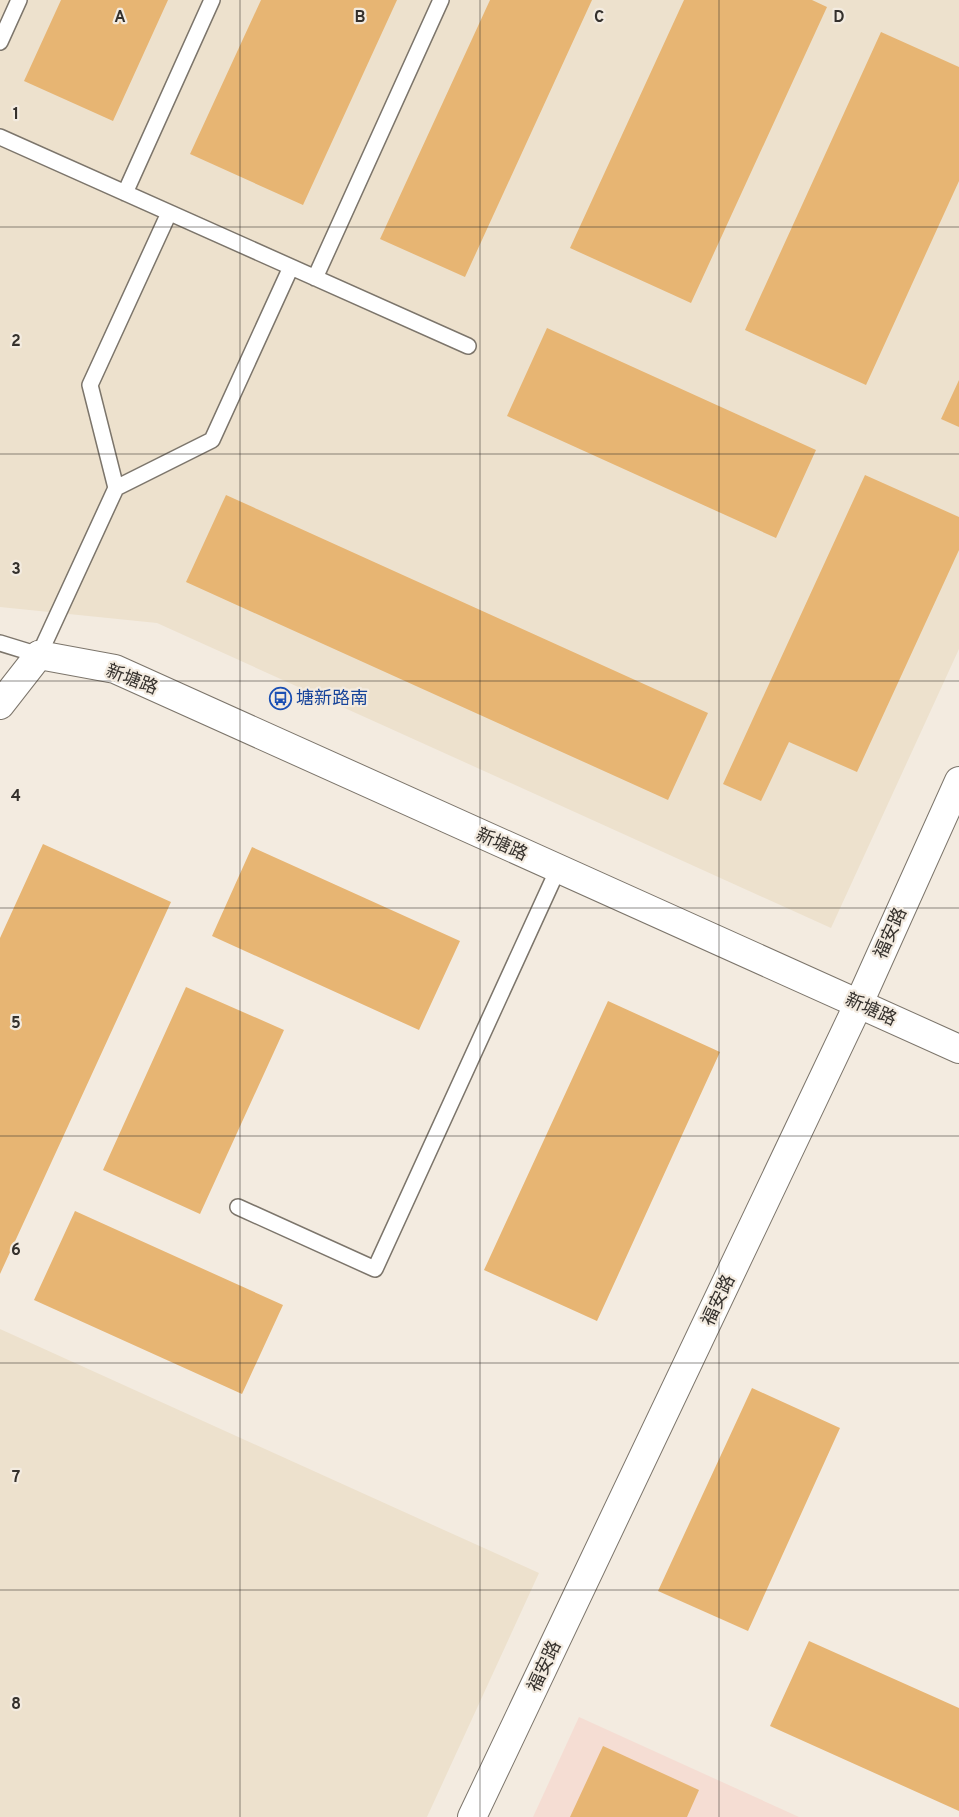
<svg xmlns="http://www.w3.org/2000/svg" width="959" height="1817" viewBox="0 0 959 1817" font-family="Overpass,'Noto Sans SC',sans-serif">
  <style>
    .commercial { fill: #f5ddd3 }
    .industrial { fill: #ede1cd }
    .building { fill: #e7b573 }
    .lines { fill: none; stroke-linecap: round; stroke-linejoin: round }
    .lane-casing { stroke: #7c756b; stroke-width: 18 }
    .street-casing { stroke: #7c756b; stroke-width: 30 }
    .secondary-casing { stroke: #7c756b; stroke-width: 30 }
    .lane { stroke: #fff; stroke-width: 15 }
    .street { stroke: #fff; stroke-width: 28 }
    .secondary { stroke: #fff; stroke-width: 28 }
    .grid { fill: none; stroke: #34302c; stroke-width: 1; stroke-opacity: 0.55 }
    .labels { text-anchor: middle; stroke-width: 4.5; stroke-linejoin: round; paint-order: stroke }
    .street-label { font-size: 18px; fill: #34302c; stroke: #f3ebe0 }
    .transit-label { font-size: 18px; fill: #164399; stroke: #f3ebe0; text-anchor: start }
    .grid-label { font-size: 16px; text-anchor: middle; font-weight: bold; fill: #34302c; stroke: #f3ebe0; stroke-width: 4.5; stroke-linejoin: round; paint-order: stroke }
  </style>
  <rect width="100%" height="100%" fill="#f3ebe0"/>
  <path class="commercial" d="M579,1717L799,1817H533Z"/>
  <path class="industrial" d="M0,0H959V649L831,928L157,623L0,607Z
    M0,1329L539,1573L427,1817H0Z"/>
  <path class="building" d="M61,0H168L113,121L24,81Z
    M261,0H397L303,205L190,154Z
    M490,0H592L465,277L380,239Z
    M684,0H812L827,7L691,303L570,248Z
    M881,32L959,67V181L866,385L745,330Z
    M547,328L816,450L776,538L507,416Z
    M959,380V427L941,419Z
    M865,475L959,517V550L857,772L789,742L761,801L723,784Z
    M226,495L708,713L668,800L186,582Z
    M43,844L171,902L0,1274V938Z
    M252,847L460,941L419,1030L212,936Z
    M186,987L284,1030L200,1214L103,1170Z
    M608,1001L720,1052L597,1321L484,1270Z
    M75,1211L283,1305L242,1394L34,1300Z
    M752,1388L840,1428L748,1631L658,1591Z
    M809,1641L959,1708V1811L770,1726Z
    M603,1746L699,1790L687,1817H570Z"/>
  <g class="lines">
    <defs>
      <path id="lane" d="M0,42L19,0
        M0,137L468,346
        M125,193L212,0
        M315,278L441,0
        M116,488L90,385L169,213
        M0,643L39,655L116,488L212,440L291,267
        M238,1207L375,1269L558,869"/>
      <path id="street" d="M0,705L39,655
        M472,1817L859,1003L959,781"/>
      <path id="secondary" d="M39,655L115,669L959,1049"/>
    </defs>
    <use href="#lane" class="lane-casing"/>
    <use href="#street" class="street-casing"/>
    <use href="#secondary" class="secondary-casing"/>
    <use href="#lane" class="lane"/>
    <use href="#street" class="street"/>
    <use href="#secondary" class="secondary"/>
  </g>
  <path class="grid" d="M240,0V1817M480,0V1817M719,0V1817M0,227H959M0,454H959M0,681H959M0,908H959M0,1136H959M0,1363H959M0,1590H959"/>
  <defs>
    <symbol id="bus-ring" viewBox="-11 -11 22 22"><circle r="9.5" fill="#f3ebe0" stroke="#1a4fb4" stroke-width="1.5"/><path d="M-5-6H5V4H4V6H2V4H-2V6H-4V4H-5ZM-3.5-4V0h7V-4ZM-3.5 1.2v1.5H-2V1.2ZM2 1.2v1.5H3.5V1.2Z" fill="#1a4fb4"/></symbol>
  </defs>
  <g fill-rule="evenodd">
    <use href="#bus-ring" x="268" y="686" width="25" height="25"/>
  </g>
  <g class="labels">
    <g class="street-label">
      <text transform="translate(132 679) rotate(21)" y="6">新塘路</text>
      <text transform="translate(502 844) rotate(24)" y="6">新塘路</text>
      <text transform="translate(890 933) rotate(-66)" y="6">福安路</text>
      <text transform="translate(871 1009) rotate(24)" y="6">新塘路</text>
      <text transform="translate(718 1300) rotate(-65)" y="6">福安路</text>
      <text transform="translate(544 1666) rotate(-65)" y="6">福安路</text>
    </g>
    <g class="transit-label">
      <text x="296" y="704">塘新路南</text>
    </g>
  </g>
  <g class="grid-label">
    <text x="120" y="22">A</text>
    <text x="360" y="22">B</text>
    <text x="599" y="22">C</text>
    <text x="839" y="22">D</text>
    <text x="16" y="119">1</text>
    <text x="16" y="346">2</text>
    <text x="16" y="574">3</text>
    <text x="16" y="801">4</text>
    <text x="16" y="1028">5</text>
    <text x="16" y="1255">6</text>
    <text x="16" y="1482">7</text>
    <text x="16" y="1709">8</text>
  </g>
</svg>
